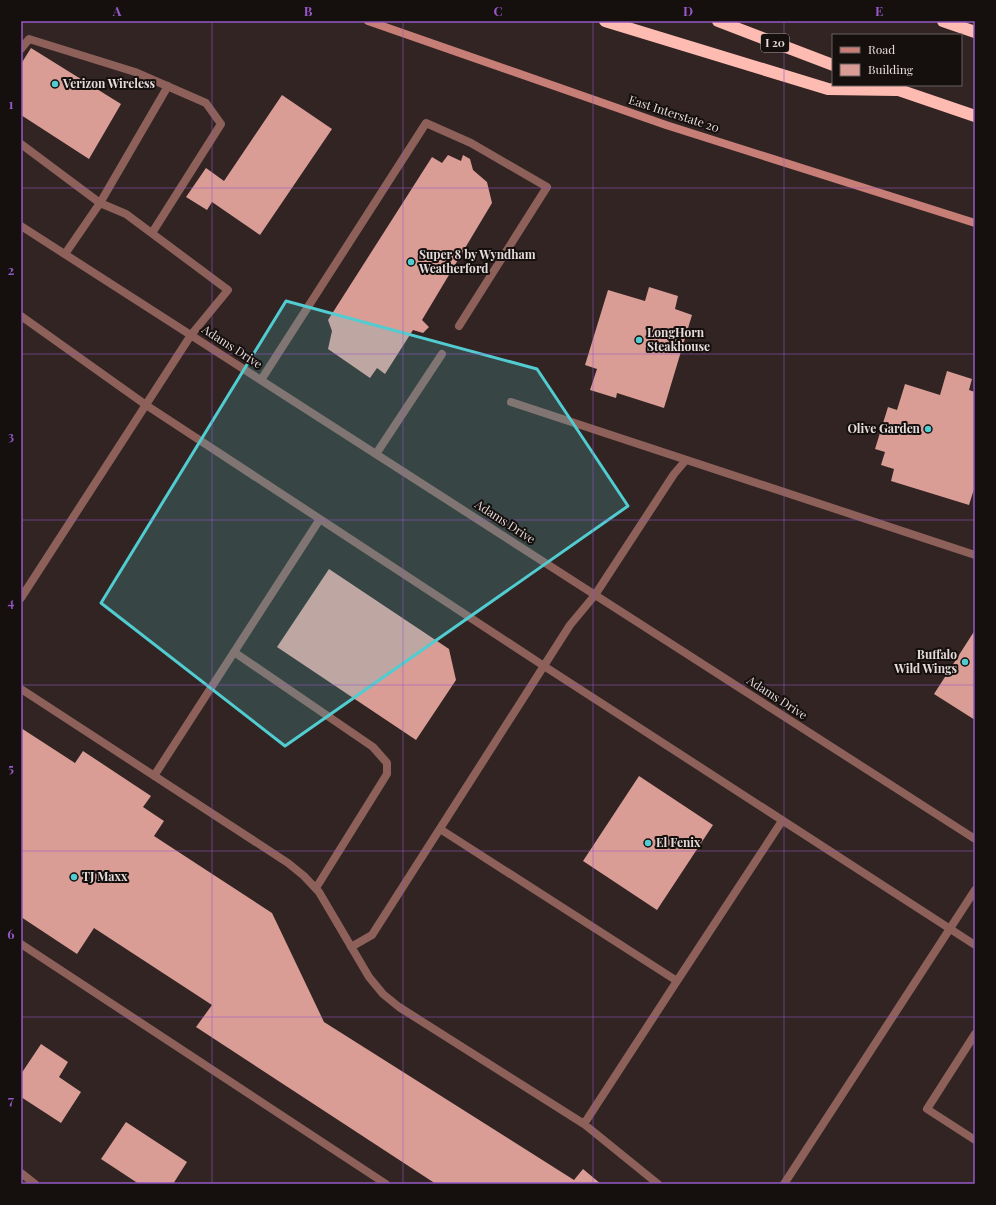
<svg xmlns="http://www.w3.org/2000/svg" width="996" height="1205" viewBox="0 0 996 1205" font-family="'Playfair Display',serif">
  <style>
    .building { fill: #da9d96 }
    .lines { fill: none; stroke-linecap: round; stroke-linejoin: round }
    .service { stroke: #8d605a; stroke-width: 8 }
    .minor { stroke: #8d605a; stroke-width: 8 }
    .tertiary { stroke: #8d605a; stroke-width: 8 }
    .secondary { stroke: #c67e76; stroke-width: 8 }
    .motorway { stroke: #febbb2; stroke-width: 12 }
    .marked { fill: #51ccd1; fill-opacity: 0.2; stroke: #51ccd1; stroke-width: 3; stroke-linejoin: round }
    .grid { fill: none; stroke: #9558c6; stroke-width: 1; stroke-opacity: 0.55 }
    .poi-dot { fill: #51ccd1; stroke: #150f0e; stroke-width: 1.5 }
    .labels { text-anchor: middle; stroke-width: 4; stroke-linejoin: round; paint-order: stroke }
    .shield { fill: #150f0e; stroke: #a69e9d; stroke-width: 1 }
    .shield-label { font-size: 11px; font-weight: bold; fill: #e4dbda }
    .poi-label { font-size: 12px; font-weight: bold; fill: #e4dbda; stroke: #150f0e; text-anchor: start }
    .street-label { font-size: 12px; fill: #e4dbda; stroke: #150f0e }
    .neatline { fill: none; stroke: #9558c6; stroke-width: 1.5 }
    .grid-label { font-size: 13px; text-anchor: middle; font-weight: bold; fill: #9558c6 }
  </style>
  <rect width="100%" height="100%" fill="#312422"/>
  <path class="building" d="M31,48L121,104L89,159L21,115V64Z
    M282,95L332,129L260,235L212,202L207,210L186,197L206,168L224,181Z
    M448,155L461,161L463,155L470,159L473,170L487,182L492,203L422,320L429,327L423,333L413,330L385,374L377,368L370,378L328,349L332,331L328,320L432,157L442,163Z
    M649,287L678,296L675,309L692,315L664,408L617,393L616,398L590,390L597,369L585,365L608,290L645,301Z
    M947,371L972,379L969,390L975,392V486L969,505L891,481L894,469L881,465L885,452L875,449L888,407L897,410L905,384L940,395Z
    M329,569L449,649L456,680L416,740L277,647Z
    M975,630V720L934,694Z
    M21,728L75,763L83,751L151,796L143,807L164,821L154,836L272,913L324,1022L574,1180L583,1169L601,1184H436L196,1027L212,1005L94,928L77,954L21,917Z
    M639,776L713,825L657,910L583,861Z
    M41,1044L68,1062L59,1077L81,1092L61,1123L21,1097V1074Z
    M126,1122L187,1162L173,1184H139L101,1159Z"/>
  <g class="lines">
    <path class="service" d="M21,49L29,39L135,72L206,103L221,124L152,233
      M21,144L100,203L168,86
      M21,316L146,405L544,666L975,945
      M261,380L426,123L471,143L547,187L459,326
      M511,402L975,555
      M376,454L442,354
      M21,598L191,335L228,290L126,214L100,203L65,254
      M234,652L373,747L387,763V774L316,888
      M21,689L288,863L304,876L319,892L369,977L383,994L399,1007L584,1124L658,1184
      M154,776L320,519
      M440,829L677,981L584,1124
      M21,944L386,1184
      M351,947L372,935L570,625L595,595L674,474L686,460
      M677,981L782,821
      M975,1034L927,1109L975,1140
      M784,1184L975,890"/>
    <path class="minor" d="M21,226L975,839"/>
    <path class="tertiary" d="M21,1173L35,1184"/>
    <path class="secondary" d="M368,21L666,125L975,223"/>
    <path class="motorway" d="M605,21L828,89L897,90
      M718,21L833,65
      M943,21L975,32
      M890,87L975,116"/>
  </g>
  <path class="marked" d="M286,301L537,369L628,506L285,746L101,603Z"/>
  <path class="grid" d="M212,21V1184M403,21V1184M593,21V1184M784,21V1184M21,188H975M21,354H975M21,520H975M21,685H975M21,851H975M21,1017H975"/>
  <g class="poi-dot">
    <circle cx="55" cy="84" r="4"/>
    <circle cx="411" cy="262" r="4"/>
    <circle cx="639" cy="340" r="4"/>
    <circle cx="928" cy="429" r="4"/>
    <circle cx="965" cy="662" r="4"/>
    <circle cx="648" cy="843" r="4"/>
    <circle cx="74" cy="877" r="4"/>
  </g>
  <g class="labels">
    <rect class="shield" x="761" y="34" width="28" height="18" rx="3"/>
    <g class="shield-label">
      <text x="775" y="47">I 20</text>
    </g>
    <g class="poi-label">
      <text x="63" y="88">Verizon Wireless</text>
      <text x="419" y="259">Super 8 by Wyndham<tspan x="419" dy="14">Weatherford</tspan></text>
      <text x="647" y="337">LongHorn<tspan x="647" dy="14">Steakhouse</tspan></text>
      <text x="920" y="433" text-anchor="end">Olive Garden</text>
      <text x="957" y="659" text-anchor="end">Buffalo<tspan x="957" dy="14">Wild Wings</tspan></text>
      <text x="656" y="847">El Fenix</text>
      <text x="82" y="881">TJ Maxx</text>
    </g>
    <g class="street-label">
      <text transform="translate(674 114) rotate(18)" y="4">East Interstate 20</text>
      <text transform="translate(232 347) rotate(33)" y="4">Adams Drive</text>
      <text transform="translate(505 522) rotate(33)" y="4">Adams Drive</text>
      <text transform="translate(777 698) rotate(33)" y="4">Adams Drive</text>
    </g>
  </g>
  <rect width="996" height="1205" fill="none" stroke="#150f0e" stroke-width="44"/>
  <rect x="832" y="34" width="130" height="52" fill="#150f0e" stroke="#686160"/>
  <rect x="840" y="47" width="20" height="6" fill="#c67e76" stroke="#686160"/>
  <text x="868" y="54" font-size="12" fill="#e4dbda">Road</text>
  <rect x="840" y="64" width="20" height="12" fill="#da9d96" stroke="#686160"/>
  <text x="868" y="74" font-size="12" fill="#e4dbda">Building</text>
  <rect x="22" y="22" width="952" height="1161" class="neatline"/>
  <g class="grid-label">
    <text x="117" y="16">A</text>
    <text x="308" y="16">B</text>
    <text x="498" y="16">C</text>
    <text x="688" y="16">D</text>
    <text x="879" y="16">E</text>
    <text x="11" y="109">1</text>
    <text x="11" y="275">2</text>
    <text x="11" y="441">3</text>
    <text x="11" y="607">4</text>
    <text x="11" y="773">5</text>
    <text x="11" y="939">6</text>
    <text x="11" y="1105">7</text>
  </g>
</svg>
